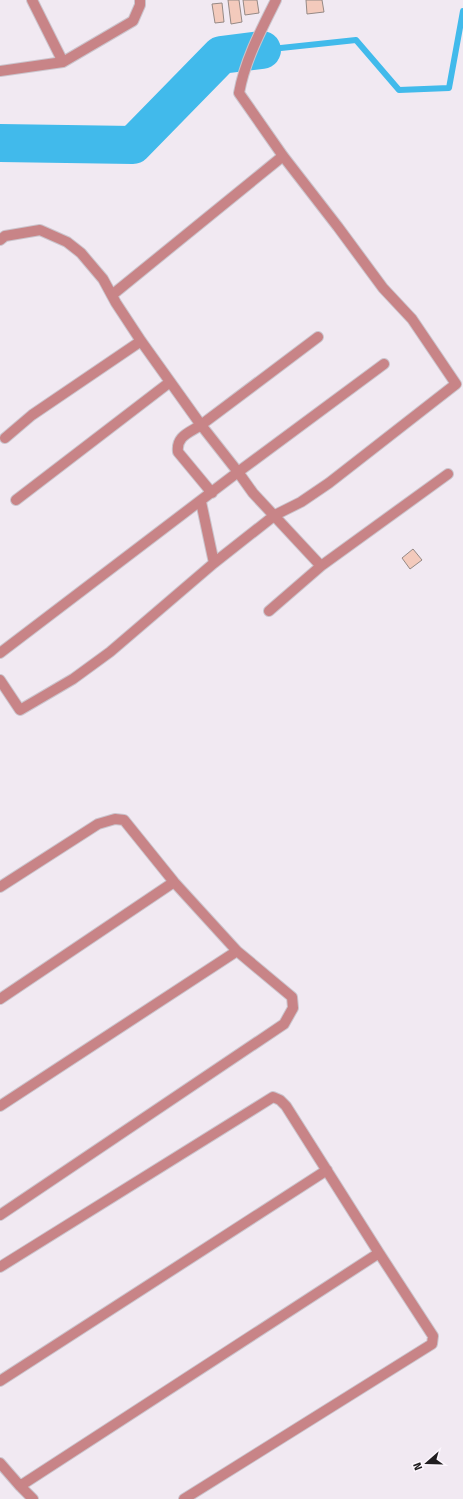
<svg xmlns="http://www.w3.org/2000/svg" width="463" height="1499" viewBox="0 0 463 1499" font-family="'Fira Sans',sans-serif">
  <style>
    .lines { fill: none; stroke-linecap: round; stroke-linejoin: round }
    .stream { stroke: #41baeb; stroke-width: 6 }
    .river { stroke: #41baeb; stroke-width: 38 }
    .building { fill: #f3cabc; stroke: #958985 }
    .minor-casing { stroke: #cbc4cc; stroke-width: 12 }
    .minor { stroke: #c88487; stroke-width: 10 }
  </style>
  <rect width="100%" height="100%" fill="#f1e9f2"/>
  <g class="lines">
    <path class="stream" d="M262,50L356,40L399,90L449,88L463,11"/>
    <path class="river" d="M0,143L133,145L221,55L262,50"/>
  </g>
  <path class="building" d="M228,0H239L242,22L231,24Z
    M243,0H257L259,13L245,15Z
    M306,0H322L324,12L307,14Z
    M222,3L224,22L215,23L212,4Z
    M413,549L422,560L410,569L402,558Z"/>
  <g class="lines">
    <defs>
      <path id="minor" d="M32,0L63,62
        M0,71L63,62L133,21L140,5V0
        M0,240L5,236L40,230L67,242L81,253L103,279L116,303L141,341L201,425L238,472L253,493L321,566L269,611
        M112,295L283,156
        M5,438L32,415L141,341
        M212,493L178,452C176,436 189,433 201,425L318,337
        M16,500L170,382
        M201,502L214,563
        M321,566L448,474
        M0,653L238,472L384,364
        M0,680L20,710L73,679L110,652L214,563L275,515L301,502L329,483L456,384L412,319L383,288L338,227L283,156L239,93C245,60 261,30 276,0
        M0,887L98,824L115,819L124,820L174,882L237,951L292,997L293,1008L284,1024L0,1215
        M0,999L174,882
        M0,1106L237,951
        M0,1267L273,1097L280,1100L286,1106L379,1253L433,1336L432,1344L184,1499
        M0,1381L327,1170
        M0,1463L20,1486L33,1499
        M20,1486L379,1253"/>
    </defs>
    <use href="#minor" class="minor-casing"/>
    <use href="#minor" class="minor"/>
  </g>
  <g transform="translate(427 1463) rotate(250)" stroke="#fdf7fe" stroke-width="3" paint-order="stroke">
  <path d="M0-3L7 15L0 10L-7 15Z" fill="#201d20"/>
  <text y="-6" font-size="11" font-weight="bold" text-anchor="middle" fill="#201d20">N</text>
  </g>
</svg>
